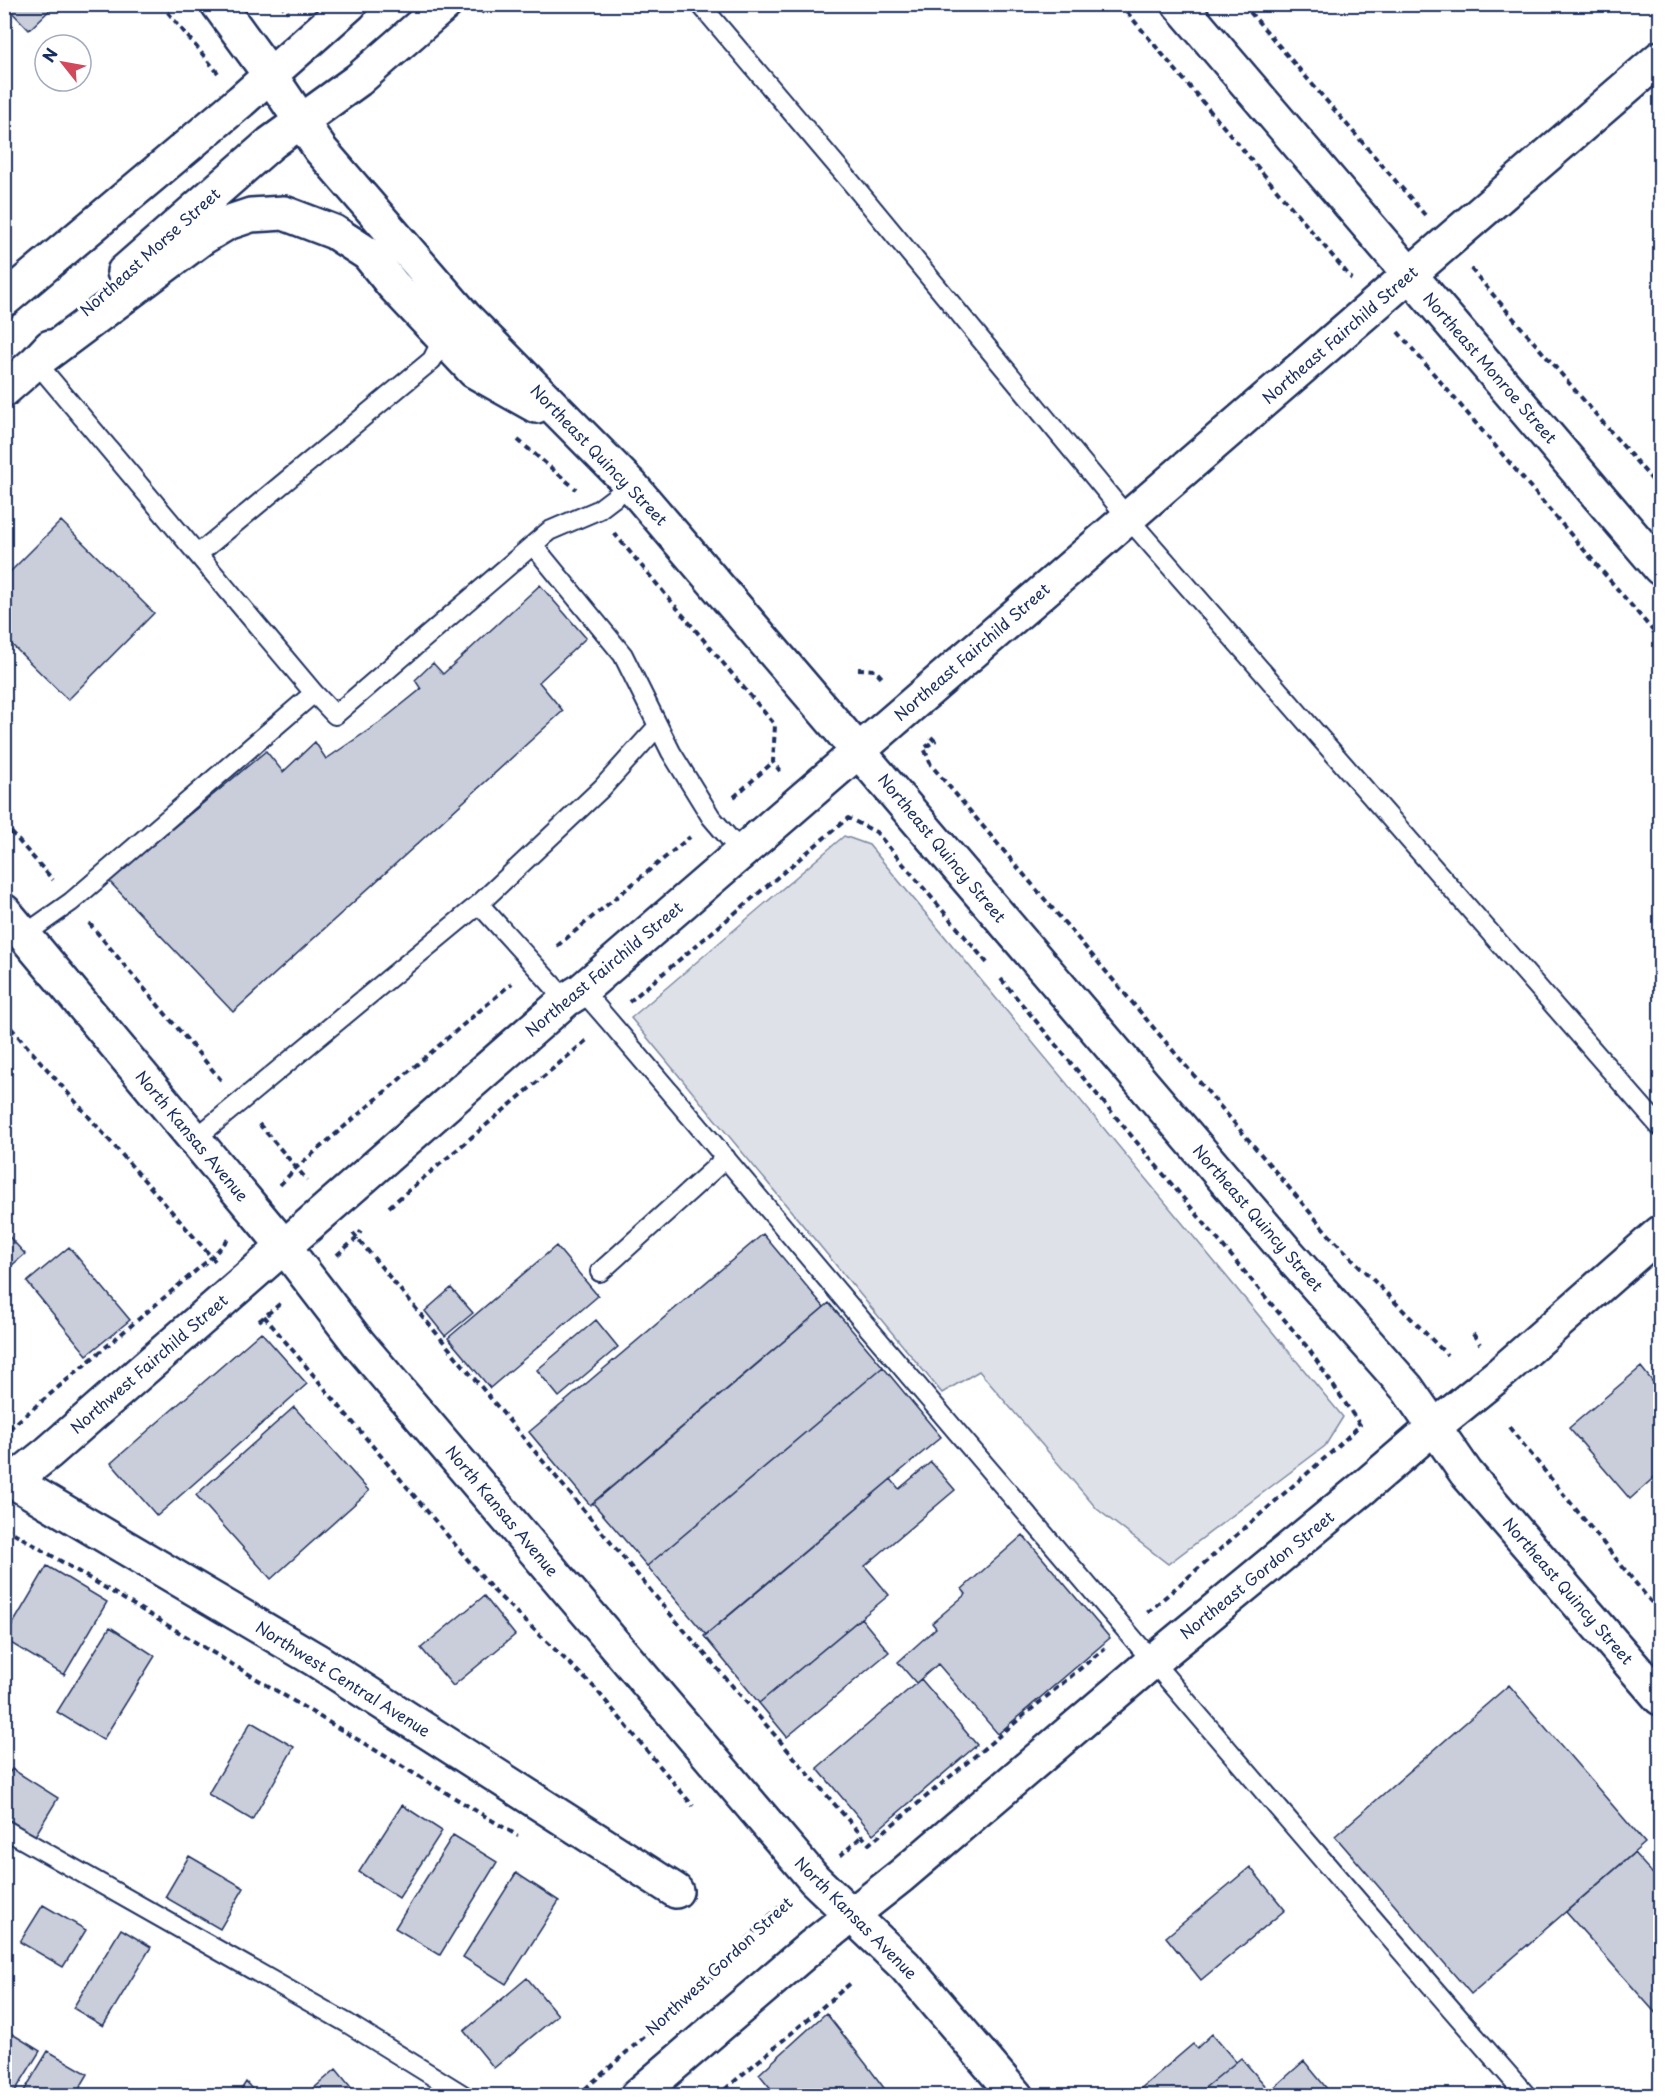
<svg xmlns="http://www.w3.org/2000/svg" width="1665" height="2100" viewBox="0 0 1665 2100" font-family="'Playpen Sans',sans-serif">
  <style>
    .green { fill: #dee1e7; stroke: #7c88a2; stroke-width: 1.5 }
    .building { fill: #caceda; stroke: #1b2f5e; stroke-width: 1.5 }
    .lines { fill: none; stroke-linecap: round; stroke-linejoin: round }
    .service-casing { stroke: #1b2f5e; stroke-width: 22 }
    .minor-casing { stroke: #1b2f5e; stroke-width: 38 }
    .secondary-casing { stroke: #1b2f5e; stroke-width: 38 }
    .path { stroke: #1b2f5e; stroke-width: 4; stroke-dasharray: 6 4.5; stroke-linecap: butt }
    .service { stroke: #fff; stroke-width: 18 }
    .minor { stroke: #fff; stroke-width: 33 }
    .secondary { stroke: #fff; stroke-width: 33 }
    .labels { text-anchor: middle; stroke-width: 6; stroke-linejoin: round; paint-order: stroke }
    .street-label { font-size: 16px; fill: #1b2f5e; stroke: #fff }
  </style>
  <rect width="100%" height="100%" fill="#fff"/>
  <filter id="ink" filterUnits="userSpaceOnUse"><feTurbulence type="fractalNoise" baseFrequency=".0167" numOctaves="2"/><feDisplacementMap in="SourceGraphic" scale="12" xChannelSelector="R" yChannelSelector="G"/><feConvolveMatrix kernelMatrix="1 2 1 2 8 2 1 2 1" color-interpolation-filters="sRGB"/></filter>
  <g filter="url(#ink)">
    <path class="green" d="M844,836L869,845L1343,1417L1325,1446L1168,1564L1097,1509L979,1371L942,1393L631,1018Z"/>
    <path class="building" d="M4,4H56L29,30Z
      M61,521L154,613L68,700L4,637V578Z
      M540,585L586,638L539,682L563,711L233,1012L109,881L266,751L283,772L315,742L326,759L379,723L421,689L415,680L433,663L443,674Z
      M4,1231L25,1254L4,1272Z
      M763,1234L824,1307L590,1505L529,1432Z
      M556,1246L598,1296L490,1388L448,1338Z
      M69,1247L130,1320L87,1355L27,1282Z
      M451,1288L473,1313L445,1336L425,1311Z
      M829,1303L883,1367L647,1566L593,1503Z
      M596,1320L618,1347L559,1397L537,1370Z
      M261,1332L307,1384L157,1516L111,1463Z
      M883,1367L941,1437L706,1635L647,1566Z
      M1641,1367L1660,1391V1472L1630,1499L1569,1428Z
      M294,1407L369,1491L271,1579L196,1495Z
      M931,1462L955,1490L865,1566L889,1595L759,1703L704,1636L891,1479L899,1489Z
      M1023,1535L1110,1638L998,1734L938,1664L916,1683L898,1662L936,1628L932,1623L966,1594L962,1589Z
      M4,1553L11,1557L4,1567Z
      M47,1566L107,1602L64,1675L4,1639Z
      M484,1596L515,1635L453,1686L421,1648Z
      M861,1618L889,1652L787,1737L759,1703Z
      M110,1627L155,1656L103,1740L57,1712Z
      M921,1679L977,1745L873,1834L817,1768Z
      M1509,1685L1645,1843L1471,1994L1335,1836Z
      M251,1722L294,1747L252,1820L208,1794Z
      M12,1769L58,1798L35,1836L4,1817V1780Z
      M402,1805L442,1831L399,1898L359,1872Z
      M453,1835L497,1862L440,1955L395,1928Z
      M1634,1853L1660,1882V2018L1566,1912Z
      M189,1856L244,1888L220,1929L165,1897Z
      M1250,1867L1285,1910L1201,1980L1166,1937Z
      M516,1873L559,1901L506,1984L463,1957Z
      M43,1905L86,1930L63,1967L20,1942Z
      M121,1929L151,1947L103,2026L73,2008Z
      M527,1978L558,2015L494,2068L464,2031Z
      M826,2013L866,2064L890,2096H777L759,2074Z
      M4,2029L40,2051L12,2096H4Z
      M1212,2034L1236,2062L1195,2096H1132L1193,2044L1197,2048Z
      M48,2051L88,2074L75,2096H21Z
      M1241,2058L1270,2091L1264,2096H1195Z
      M1304,2061L1333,2096H1264L1270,2091Z
      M336,2069L358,2096H305Z
      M246,2082L258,2096H237Z"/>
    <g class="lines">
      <defs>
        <path id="service" d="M700,4L855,187L1128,518L1660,1127
          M533,545L623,655L671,752L711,817L741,852
          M198,554L432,360L443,338L448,332
          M314,693L335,715L549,531L598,510L631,485
          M479,904L566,1000
          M24,935L71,902L314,693L36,362
          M582,990C678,1100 771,1213 865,1324C1085,1582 1304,1841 1527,2096
          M195,1139L479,904L602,788L658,726
          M600,1272L726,1158
          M4,1829L347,2023L465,2096"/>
        <path id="minor" d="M218,4L270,75
          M1179,4L1660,568
          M4,911L283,1245L359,1344L814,1879L905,1966L1016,2096
          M1434,1427L1502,1372L1660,1233
          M4,1476L316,1660L676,1891
          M13,1481L48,1453C220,1302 393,1152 566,1000L582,990L1660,58"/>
        <path id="secondary" d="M270,75L320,149L464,316L631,485L1284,1249L1407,1388L1466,1473L1660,1698
          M124,272L271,143L358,80L445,4
          M4,300L241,101L350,4
          M36,362L202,238L227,223L251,215L284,213L334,232L368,254L393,285L474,371L536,406
          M4,390L36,362L50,347
          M637,2096L811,1947L901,1876L1153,1661L1363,1488L1434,1427"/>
      </defs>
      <use href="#service" class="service-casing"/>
      <use href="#minor" class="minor-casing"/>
      <use href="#secondary" class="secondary-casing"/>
      <path class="path" d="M161,4L218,73
        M280,4L288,12
        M1120,4L1352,279
        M1243,4L1425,215
        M481,13L491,4
        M1471,269L1660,489
        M1398,332L1660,639
        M518,440L576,489
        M614,533L775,725L773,762L780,771
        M858,669L875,670L884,680
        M931,737L935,741L924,748L931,765L1330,1236L1447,1355
        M734,797L773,762
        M4,824L53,880
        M89,923L221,1080
        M557,946L690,837
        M1001,979L1308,1348L1360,1425L1334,1450L1147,1613
        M629,1002L848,818L876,832L988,964
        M4,1020L215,1261
        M259,1124L307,1180
        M280,1185L296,1168L512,983
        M389,1207L588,1039
        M353,1233L671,1615L869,1844L1105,1648
        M337,1255L357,1238L361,1231
        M264,1316L493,1590L594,1687L693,1806
        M259,1321L281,1303
        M1473,1334L1480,1344
        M1509,1427L1660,1613
        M9,1429L212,1257L229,1238
        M4,1527L518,1836
        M840,1856L862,1836
        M577,2096L713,1976L768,1917L787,1901
        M717,2096L852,1982"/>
      <use href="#service" class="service"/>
      <use href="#minor" class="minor"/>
      <use href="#secondary" class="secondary"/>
    </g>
  </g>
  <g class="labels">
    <g class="street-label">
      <text transform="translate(150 252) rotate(-42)" y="6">Northeast Morse Street</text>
      <text transform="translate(1340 335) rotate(-41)" y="6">Northeast Fairchild Street</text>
      <text transform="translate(1490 368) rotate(49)" y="6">Northeast Monroe Street</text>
      <text transform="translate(599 455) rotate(46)" y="6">Northeast Quincy Street</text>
      <text transform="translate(972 652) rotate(-41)" y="6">Northeast Fairchild Street</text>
      <text transform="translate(942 848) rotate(50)" y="6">Northeast Quincy Street</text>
      <text transform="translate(604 969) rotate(-40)" y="6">Northeast Fairchild Street</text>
      <text transform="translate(192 1136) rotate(50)" y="6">North Kansas Avenue</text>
      <text transform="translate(1258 1218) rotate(49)" y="6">Northeast Quincy Street</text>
      <text transform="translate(149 1364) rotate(-41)" y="6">Northwest Fairchild Street</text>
      <text transform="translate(502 1511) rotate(50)" y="6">North Kansas Avenue</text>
      <text transform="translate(1257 1575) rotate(-39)" y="6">Northeast Gordon Street</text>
      <text transform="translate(1568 1591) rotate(49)" y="6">Northeast Quincy Street</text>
      <text transform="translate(343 1679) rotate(32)" y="6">Northwest Central Avenue</text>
      <text transform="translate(856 1918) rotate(45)" y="6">North Kansas Avenue</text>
      <text transform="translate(719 1966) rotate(-43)" y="6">Northwest Gordon Street</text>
    </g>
  </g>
  <rect width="1665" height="2100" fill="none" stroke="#fff" stroke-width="24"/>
  <rect x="12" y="12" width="1641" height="2076" fill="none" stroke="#1b2f5e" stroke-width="2" filter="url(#ink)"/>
  <g transform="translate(63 63) rotate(301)"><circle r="28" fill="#ffffff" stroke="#a4acbf" stroke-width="1.5"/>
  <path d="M0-4.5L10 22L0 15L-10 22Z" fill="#d1495b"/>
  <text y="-9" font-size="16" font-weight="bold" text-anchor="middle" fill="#1b2f5e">N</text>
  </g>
</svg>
